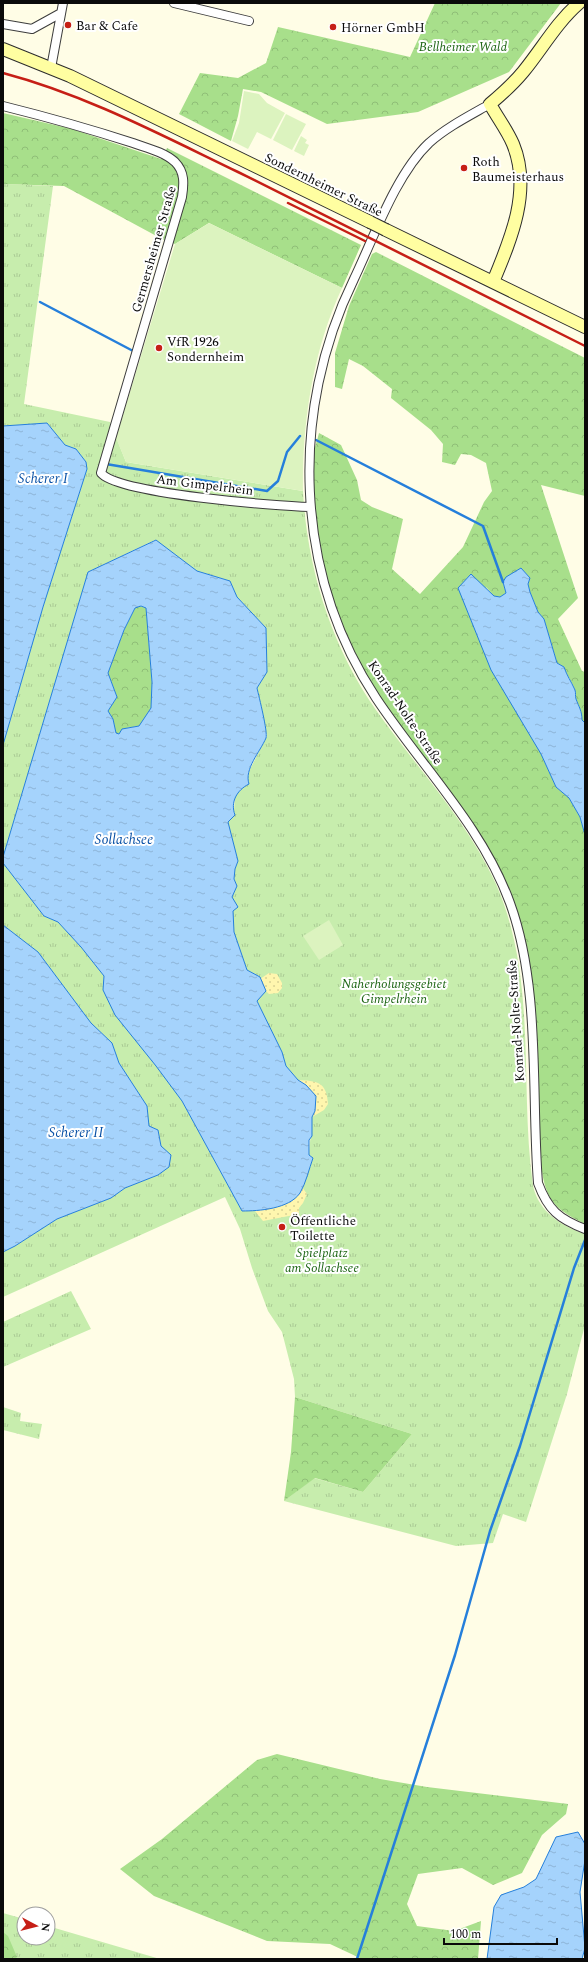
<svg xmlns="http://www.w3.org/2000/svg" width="588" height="1962" viewBox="0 0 588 1962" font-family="Spectral,serif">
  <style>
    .grass { fill: url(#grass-tufts) }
    .forest { fill: url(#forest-crowns) }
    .sand { fill: url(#sand-dots) }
    .pitch { fill: #dcf3bf }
    .water { fill: url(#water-ripples); stroke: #257fdb; fill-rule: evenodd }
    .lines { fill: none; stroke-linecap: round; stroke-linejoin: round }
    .stream { stroke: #257fdb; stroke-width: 2.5 }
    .street-casing { stroke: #3d3d3d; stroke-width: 10 }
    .secondary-casing { stroke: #2c2c2c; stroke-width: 14 }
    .street { stroke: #fff; stroke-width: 8 }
    .secondary { stroke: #fffea1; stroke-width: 12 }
    .rail { stroke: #c61f16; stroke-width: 2.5 }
    .secondary-bridge-casing { stroke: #2c2c2c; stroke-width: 14; stroke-linecap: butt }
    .secondary-bridge { stroke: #fffea1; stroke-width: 12 }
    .poi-dot { fill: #c61f16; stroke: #fff; stroke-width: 1.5 }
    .labels { text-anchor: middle; stroke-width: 4; stroke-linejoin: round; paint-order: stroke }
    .poi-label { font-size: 13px; fill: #0a0a0a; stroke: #fff; text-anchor: start }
    .park-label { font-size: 13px; font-style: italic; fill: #1e6615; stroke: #fff }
    .street-label { font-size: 13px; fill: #0a0a0a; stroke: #fff }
    .water-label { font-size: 14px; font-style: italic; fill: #0951a6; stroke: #fff }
  </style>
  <defs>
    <pattern id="grass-tufts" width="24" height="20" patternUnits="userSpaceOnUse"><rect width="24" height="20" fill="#c7edad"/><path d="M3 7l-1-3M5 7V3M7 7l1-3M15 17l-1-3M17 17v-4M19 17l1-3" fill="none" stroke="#aaca94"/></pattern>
    <pattern id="forest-crowns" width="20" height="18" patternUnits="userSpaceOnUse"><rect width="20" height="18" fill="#a8df8b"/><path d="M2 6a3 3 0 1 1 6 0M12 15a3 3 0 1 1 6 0" fill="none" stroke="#8fbe77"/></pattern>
    <pattern id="sand-dots" width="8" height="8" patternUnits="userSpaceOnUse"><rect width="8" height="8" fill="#fff6ae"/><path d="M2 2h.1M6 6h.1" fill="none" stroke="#d9d294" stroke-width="1.8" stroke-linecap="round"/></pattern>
    <pattern id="water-ripples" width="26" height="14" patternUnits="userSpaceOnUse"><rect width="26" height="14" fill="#a5d3fc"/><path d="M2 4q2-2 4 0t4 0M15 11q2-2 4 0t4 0" fill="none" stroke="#8db4d7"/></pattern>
  </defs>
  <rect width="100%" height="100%" fill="#fffde6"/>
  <path class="grass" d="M3,184L53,186L24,404L110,422L126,462L303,491C307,568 331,646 376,710C416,767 467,820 496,884C538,980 519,1085 533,1186C539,1212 561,1226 585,1234V1325L567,1394L526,1522L503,1514L493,1543L456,1546L284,1501L314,1478L363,1492L412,1434L295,1397L294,1379L282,1332L268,1311L252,1268L240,1229L225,1197L3,1297V1252L15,1246L57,1219L111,1198L125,1188L158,1175L161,1146L158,1130L149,1126L147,1106L119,1063L112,1043L91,1023L38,952L3,925V863L44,916L58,922L81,947L104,976L103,990L182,1101L242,1211L299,1194L313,1158L309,1155L312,1117L298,1080L286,1066L282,1052L257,1001L260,977L247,970L234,932L232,897L237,886L234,879L235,869L238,861L227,822L234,811L235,795L247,779L250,769L267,736L257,688L267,672L266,628L237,597L230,581L197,571L155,540L88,572L3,857V745L43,607L87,469L86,462L76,449L65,445L47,423L3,426Z
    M71,1291L91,1329L3,1367V1322Z
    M3,1407L21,1413L20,1421L42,1424L39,1439L3,1430Z
    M3,1913L24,1919V1938H48V1926L160,1959H3Z"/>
  <path class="forest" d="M435,3H561L509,72L418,112L327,124L261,92L243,89L238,116L231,141L179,114L200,73L238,78L266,63L278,27L410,57Z
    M3,113L72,129L161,159L167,148L361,245L342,288L209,223L175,244L162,239L64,186L3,184Z
    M376,252L585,358V496L541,485L578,598L558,619L582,671L585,672V723L582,720C582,711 579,707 576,699C575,696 576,693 575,690C572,681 567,676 564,667L557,663L544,619L538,612L530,592L528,584L530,578L521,568L503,582L506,593L500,597L494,596L486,587L541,754L556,787L569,798L580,817L585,835V1224C549,1207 545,1196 540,1158C539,1121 537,1085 536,1048C534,998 532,948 513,901C483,823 423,764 378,695C350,652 332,603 321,553C314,524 311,490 312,460C313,451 317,442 319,433L341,445L357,480L361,500L372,507L403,519L392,569L420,594L463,547L484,502L492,491L486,463L471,455L461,454L455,465L442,462L443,444L431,430L391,398L392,389L363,366L349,359L342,389L335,387V353L349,306L372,254Z
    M140,606L146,608L152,683L151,708L139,726L127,728L119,734L116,733L113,719L108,711L117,697L108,673L124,630L135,608Z
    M295,1397L412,1434L363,1492L315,1478L284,1501L291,1452Z
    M277,1754L380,1779L427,1787L568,1804L566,1814L542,1835L522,1873L493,1885L462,1868L418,1874L407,1904L417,1926L454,1931L481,1921L478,1959H362L330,1944L267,1941L154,1896L120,1869L162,1839L257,1760Z
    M3,1932L8,1936L17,1957L15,1959H3Z"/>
  <path class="sand" d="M269,973L277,974L282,983V988L278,993L269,994L266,991L260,979Z
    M298,1080C316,1081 327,1081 328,1104L324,1110L312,1117C320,1100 313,1089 298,1080Z
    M302,1187L307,1194L303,1203L299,1208V1214L263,1221L255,1211C271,1208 295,1203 302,1187Z"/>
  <path class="pitch" d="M244,91L259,94L267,103L285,113L271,139L257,132L248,149L232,141L239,123Z
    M286,114L306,124L292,150L273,140Z
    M301,136L307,140L305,143L309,145L304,156L294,151Z
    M209,223L342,288C313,350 302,423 303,491L126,462L116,438L175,244Z
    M329,920L343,945L319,960L303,936Z"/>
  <path class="water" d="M47,423L65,445L76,449L86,462L87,469L43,607L3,745V426Z
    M156,540L197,571L230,581L237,597L266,628L267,672L257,688C259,697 268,732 266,738C260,752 244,769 249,784C237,790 230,802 235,815L228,822L238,861L235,869L234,879L237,886L232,897L238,907L233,911L234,932L247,970L260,977L266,991L257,1001L282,1052L286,1066L298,1080L306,1085L316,1096L315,1111L312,1117V1136L309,1140V1155L313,1158C309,1169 306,1183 300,1193C289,1209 259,1211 242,1211L182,1101L156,1066L115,1015L103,990L104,976L81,947L58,922L44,916L3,863V857L88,572ZM141,606L146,608L152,682L151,708L139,726L122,729L119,734L116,733L113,719L108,711L117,697L108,673L124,630L135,608Z
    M521,568L530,578L528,584L530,592L538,612L544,619L557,663L564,667C567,676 571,681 575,690C576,693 575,696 576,699C579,707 582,711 582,720L585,723V835L580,817L569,798L556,787L541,754L491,670L458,588L471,574L494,596L500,597L506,593L503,582L506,577Z
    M3,925L38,952L91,1023L112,1043L119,1063L147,1106L149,1126L158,1130L161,1146L171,1155L169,1167L158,1175L125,1188L111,1198L57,1219L15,1246L3,1252Z
    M578,1832L585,1844V1860L580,1892L585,1948L582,1959H487L494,1907L501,1895L524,1887L536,1879L556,1837Z"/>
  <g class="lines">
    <path class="stream" d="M40,302L135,352
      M316,440L483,526L503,582
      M106,464L267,491L278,481L287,452L300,436
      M357,1959L455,1655L490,1531L520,1446L574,1268L585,1240"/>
    <defs>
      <path id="street" d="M174,3L249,21
        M3,24L32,29L61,13
        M51,68L63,3
        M490,104C469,116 447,127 429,143C396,174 374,237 354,279C289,412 294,573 376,698C421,766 482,826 510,903C541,988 531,1093 538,1183C548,1210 559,1219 585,1229
        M3,106C47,117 90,129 133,143C147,148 164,152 175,162C185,172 184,184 182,197L101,473C118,494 278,506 310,507"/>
      <path id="secondary" d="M3,49L70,76L370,222
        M386,230L585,327
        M493,282C511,239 532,190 513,144C507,130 497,117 490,104C502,94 513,84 523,72C542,49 556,23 579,3"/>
    </defs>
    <use href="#street" class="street-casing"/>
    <use href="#secondary" class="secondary-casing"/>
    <use href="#street" class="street"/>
    <use href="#secondary" class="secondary"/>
    <path class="rail" d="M3,73C86,95 161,135 238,172C354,229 469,288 585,346
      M288,203L365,241"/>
    <defs>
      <path id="secondary-bridge" d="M370,222L386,230"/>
    </defs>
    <use href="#secondary-bridge" class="secondary-bridge-casing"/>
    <use href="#secondary-bridge" class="secondary-bridge"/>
  </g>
  <g class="poi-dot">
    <circle cx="68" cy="25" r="4"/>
    <circle cx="333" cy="27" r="4"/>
    <circle cx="464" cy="168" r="4"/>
    <circle cx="159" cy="348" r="4"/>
    <circle cx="282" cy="1227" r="4"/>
  </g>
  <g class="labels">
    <g class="poi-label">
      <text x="76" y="30">Bar &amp; Cafe</text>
      <text x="341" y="32">Hörner GmbH</text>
      <text x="472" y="166">Roth<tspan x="472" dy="15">Baumeisterhaus</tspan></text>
      <text x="167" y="346">VfR 1926<tspan x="167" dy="15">Sondernheim</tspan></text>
      <text x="290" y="1225">Öffentliche<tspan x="290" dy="15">Toilette</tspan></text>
    </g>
    <g class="park-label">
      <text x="463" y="51">Bellheimer Wald</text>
      <text x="394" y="988">Naherholungsgebiet<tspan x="394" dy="15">Gimpelrhein</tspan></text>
      <text x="322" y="1257">Spielplatz<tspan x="322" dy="15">am Sollachsee</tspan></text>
    </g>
    <g class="street-label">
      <text transform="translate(324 184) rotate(26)" y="5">Sondernheimer Straße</text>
      <text transform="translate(153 249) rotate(-74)" y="5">Germersheimer Straße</text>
      <text transform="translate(205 484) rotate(7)" y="5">Am Gimpelrhein</text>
      <text transform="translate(406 712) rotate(56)" y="5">Konrad-Nolte-Straße</text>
      <text transform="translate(515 1021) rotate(-94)" y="5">Konrad-Nolte-Straße</text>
    </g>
    <g class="water-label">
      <text x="43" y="483">Scherer I</text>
      <text x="124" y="844">Sollachsee</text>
      <text x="76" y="1137">Scherer II</text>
    </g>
  </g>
  <rect width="588" height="1962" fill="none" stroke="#0a0a0a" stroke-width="8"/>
  <g transform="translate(36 1926) rotate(97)"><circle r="19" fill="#ffffff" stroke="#9d9d9d"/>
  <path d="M0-3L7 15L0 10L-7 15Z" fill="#c61f16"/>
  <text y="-6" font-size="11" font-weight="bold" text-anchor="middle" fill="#0a0a0a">N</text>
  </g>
  <path d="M444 1938v6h113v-6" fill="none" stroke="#0a0a0a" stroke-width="2"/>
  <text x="450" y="1938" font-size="12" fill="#0a0a0a" stroke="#ffffff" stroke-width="3" paint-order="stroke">100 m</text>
</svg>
